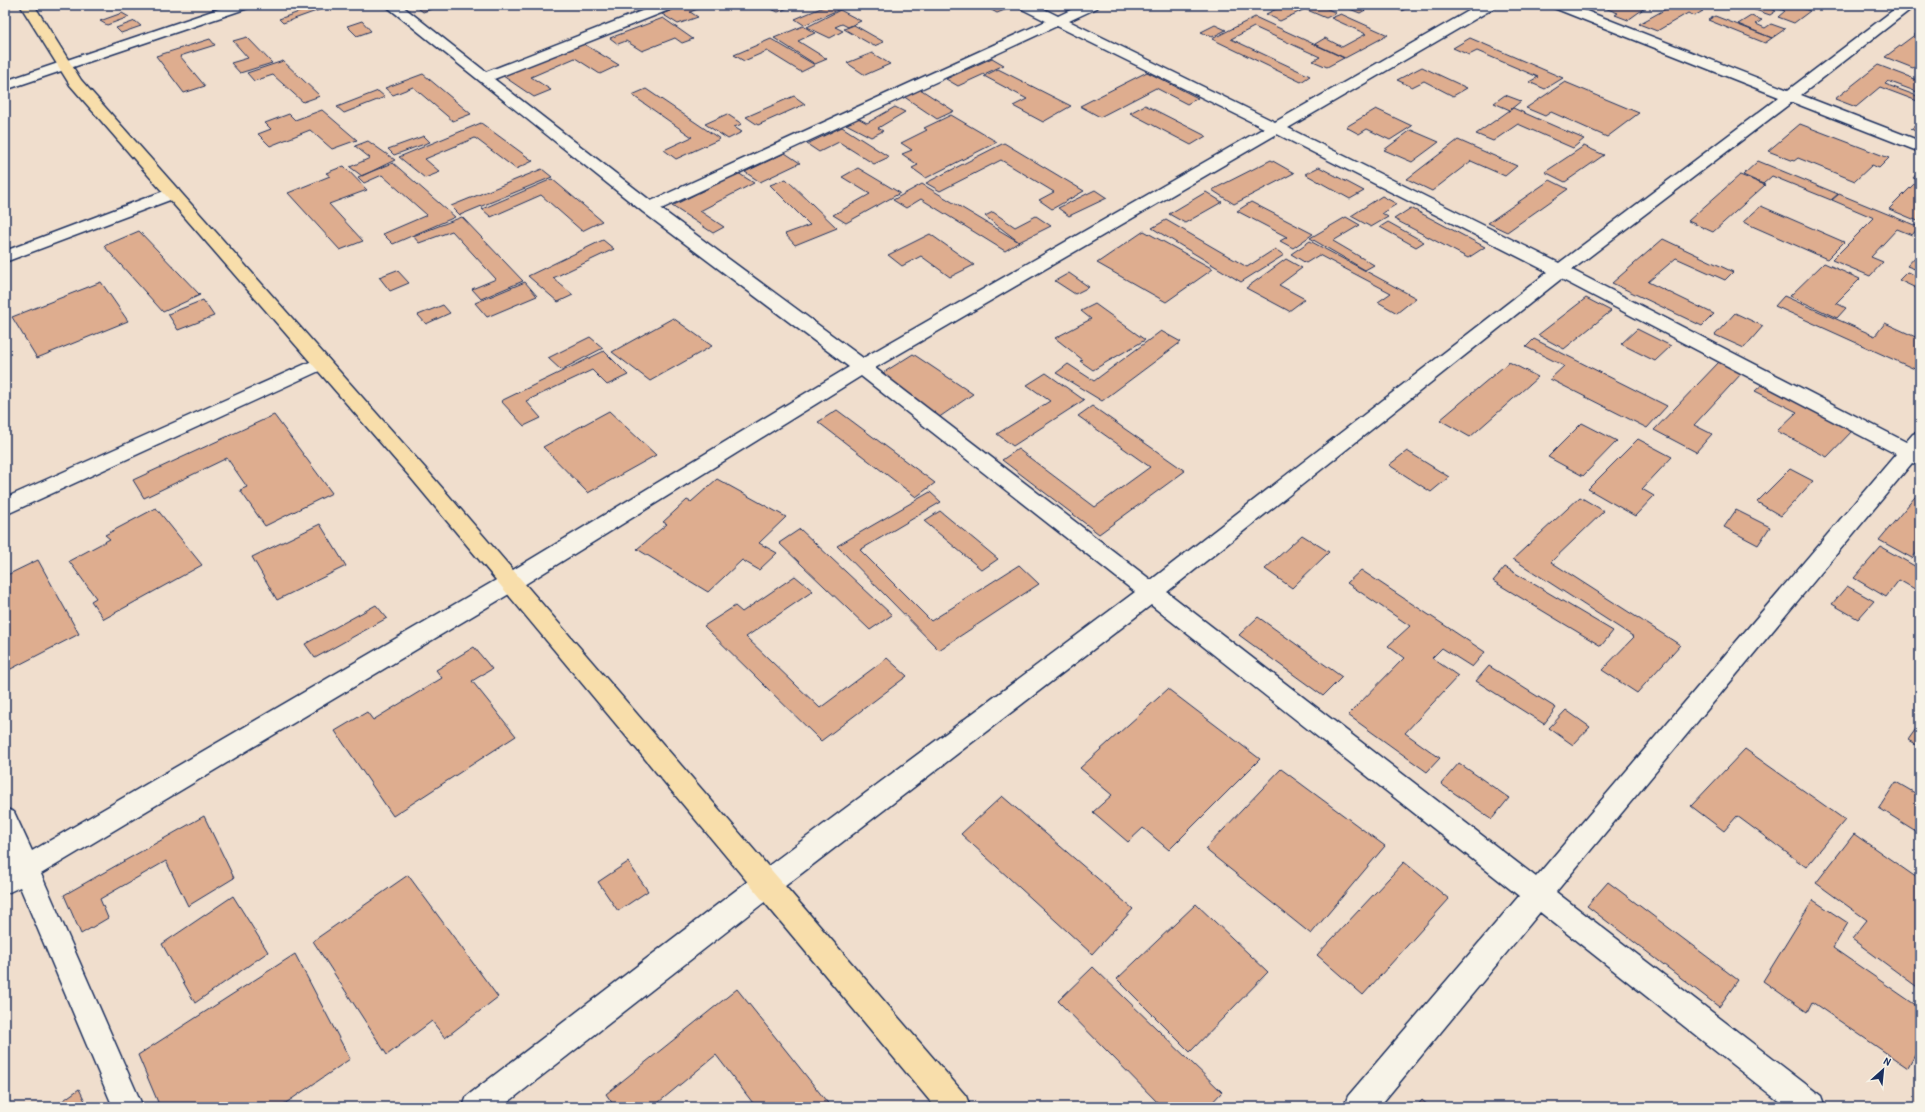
<svg xmlns="http://www.w3.org/2000/svg" width="1925" height="1112" viewBox="0 0 1925 1112" font-family="'Patrick Hand',sans-serif">
  <style>
    .building { fill: #dead8f; stroke: #1b2f5e }
    .lines { fill: none; stroke-linecap: round; stroke-linejoin: round }
    .minor-casing { stroke: #1b2f5e; stroke-width: 3 }
    .major-casing { stroke: #1b2f5e; stroke-width: 3 }
    .minor { fill: #f7f3e8; fill-rule: evenodd }
    .major { fill: #f8deab; fill-rule: evenodd }
  </style>
  <rect width="100%" height="100%" fill="#f0decd"/>
  <filter id="ink" filterUnits="userSpaceOnUse"><feTurbulence type="fractalNoise" baseFrequency=".025" numOctaves="2"/><feDisplacementMap in="SourceGraphic" scale="8" xChannelSelector="R" yChannelSelector="G"/><feConvolveMatrix kernelMatrix="1 2 1 2 8 2 1 2 1" color-interpolation-filters="sRGB"/></filter>
  <g filter="url(#ink)">
    <path class="building" d="M319,5H333L283,23L279,19Z
      M414,5H439L440,6L423,12Z
      M685,5H708L690,12L698,17L678,24L662,14Z
      M766,5H802L794,9L790,7L778,12L764,6Z
      M828,5H833L840,9L804,25L795,19Z
      M982,5H1004L1010,8L997,13Z
      M1285,5H1320L1336,13L1326,18L1305,9L1280,21L1266,14Z
      M1339,5H1374L1360,13Z
      M1388,5H1411L1402,11Z
      M1597,5H1649L1628,20L1615,15L1618,13Z
      M1673,5H1689L1703,11L1694,16L1688,13L1657,31L1639,24Z
      M1740,5H1760L1776,11L1770,15Z
      M1769,5H1792L1810,11L1794,23L1778,17L1785,11Z
      M840,10L861,21L848,27L842,24L835,27L843,31L830,38L807,27Z
      M122,13L129,17L107,25L100,21Z
      M1341,14L1388,35L1345,58L1315,44L1325,38L1342,47L1366,34L1331,18Z
      M1715,16L1772,38L1765,43L1708,20Z
      M1751,16L1762,20L1756,24L1765,28L1771,24L1785,29L1772,38L1738,24Z
      M1255,17L1344,58L1327,67L1313,61L1320,57L1254,27L1231,39L1310,76L1301,82L1212,39Z
      M663,18L693,39L682,43L675,38L642,51L626,41L618,44L610,38Z
      M135,21L141,26L121,33L116,28Z
      M362,21L371,31L357,36L347,26Z
      M854,25L884,42L874,46L844,29Z
      M1215,25L1226,30L1212,37L1201,32Z
      M803,26L815,33L798,41L827,59L815,64L774,38Z
      M1916,34L1920,36V62L1913,68L1885,57Z
      M247,37L272,63L240,73L231,63L248,58L233,41Z
      M1470,38L1563,78L1545,89L1529,82L1538,77L1477,51L1469,55L1453,48Z
      M210,39L215,45L180,56L205,86L184,93L156,56Z
      M771,39L815,65L801,72L767,51L744,61L734,55Z
      M582,43L619,65L600,74L575,58L531,77L551,90L534,97L503,76Z
      M872,53L890,64L865,75L847,63Z
      M992,58L1004,65L958,86L946,79Z
      M283,61L320,96L303,102L273,75L254,81L247,73Z
      M1878,65L1920,81V93L1888,81L1885,84L1920,97V102L1880,87L1856,107L1835,99Z
      M1422,67L1467,88L1453,96L1424,81L1412,87L1397,80Z
      M998,69L1071,106L1043,122L1013,106L1027,99L984,76Z
      M1147,72L1198,98L1187,104L1156,88L1100,117L1080,106Z
      M423,74L471,114L453,121L413,87L393,95L385,88Z
      M1565,82L1639,113L1607,137L1551,112L1545,116L1526,108Z
      M646,89L720,139L676,159L664,150L692,137L632,95Z
      M920,89L954,111L937,119L903,96Z
      M378,91L385,97L344,113L337,107Z
      M1505,95L1521,101L1510,110L1494,103Z
      M794,96L805,104L758,125L746,117Z
      M1145,105L1206,136L1191,145L1130,113Z
      M895,107L905,112L878,128L883,131L871,137L846,124L858,118L867,123Z
      M1513,108L1584,139L1573,148L1518,124L1493,141L1476,134Z
      M1376,109L1412,126L1390,140L1367,129L1359,134L1346,127Z
      M322,110L357,140L332,149L310,130L270,146L258,134L271,129L265,123L289,114L295,120Z
      M727,114L742,124L734,127L742,132L728,139L705,124Z
      M951,115L997,142L926,178L912,168L918,165L902,154L912,150L901,143L927,130L924,128Z
      M1920,122V133L1911,129Z
      M481,123L533,161L516,169L475,138L425,159L440,172L425,178L399,157Z
      M1800,124L1889,158L1879,168L1872,165L1855,181L1798,158L1794,161L1768,151Z
      M842,127L889,157L874,164L839,142L819,152L807,144Z
      M1411,130L1439,142L1412,162L1384,150Z
      M424,136L430,142L394,155L388,149Z
      M1458,140L1517,166L1505,176L1471,161L1432,191L1407,179Z
      M368,141L395,160L362,176L350,167L370,158L355,146Z
      M1004,143L1084,191L1052,209L1039,200L1054,192L1001,160L940,191L926,183Z
      M1584,146L1604,155L1565,182L1545,172Z
      M785,153L800,163L760,182L745,172Z
      M1271,160L1294,173L1234,204L1212,190Z
      M1758,161L1838,194L1831,200L1772,176L1763,184L1743,175Z
      M393,163L455,217L393,244L383,234L427,215L382,175L364,183L358,177Z
      M344,166L367,190L329,204L363,241L340,250L288,193L330,176L326,173Z
      M1319,167L1364,191L1350,199L1305,174Z
      M858,168L900,193L846,223L833,215L870,194L842,177Z
      M542,169L552,177L460,215L451,206Z
      M1918,172L1920,173V222L1889,209L1918,180L1913,178Z
      M738,173L754,183L700,211L724,227L713,233L672,206Z
      M1740,175L1765,185L1713,232L1688,221Z
      M552,179L602,221L582,231L541,195L491,217L482,209Z
      M786,179L837,228L795,245L785,234L810,225L770,185Z
      M1550,180L1568,189L1507,232L1488,223Z
      M922,184L1019,242L1005,251L921,199L906,208L893,200Z
      M1095,190L1107,198L1069,216L1058,208Z
      M1206,192L1222,202L1185,223L1169,214Z
      M1839,194L1919,227L1912,235L1897,229L1871,257L1883,262L1870,276L1832,260L1874,218L1832,200Z
      M1382,196L1397,204L1382,213L1388,217L1371,227L1351,216Z
      M1251,202L1313,234L1293,248L1280,241L1287,237L1237,211Z
      M1761,206L1844,242L1827,259L1743,222Z
      M1411,208L1485,247L1468,258L1394,219Z
      M993,212L1015,227L1036,216L1051,226L1019,242L985,216Z
      M462,217L523,281L481,299L472,289L496,279L452,231L419,243L413,236Z
      M1346,217L1360,225L1333,241L1374,265L1365,270L1310,238Z
      M1166,220L1247,267L1275,249L1284,255L1241,282L1152,228Z
      M1388,222L1424,242L1416,247L1380,227Z
      M139,231L200,295L163,312L104,246Z
      M1144,231L1213,269L1166,302L1097,263Z
      M930,234L974,265L950,277L921,256L902,266L888,255Z
      M1663,239L1733,272L1725,280L1676,258L1648,282L1714,314L1702,326L1612,283Z
      M603,240L614,249L553,278L573,295L558,302L528,276Z
      M1310,241L1416,298L1397,313L1378,302L1391,293L1319,255L1306,263L1291,254Z
      M1916,256L1920,257V271L1907,266Z
      M1286,259L1302,268L1279,285L1305,299L1289,311L1246,288Z
      M1824,263L1860,279L1836,303L1846,308L1837,318L1790,296Z
      M397,270L409,283L390,291L379,277Z
      M1907,272L1920,277V290L1899,280Z
      M1069,273L1089,287L1075,294L1055,281Z
      M101,282L128,321L37,358L12,317Z
      M525,282L537,296L487,317L475,303Z
      M1784,296L1875,336L1885,323L1920,339V370L1919,371L1775,306Z
      M1586,298L1611,311L1564,349L1538,335Z
      M203,300L214,316L178,330L168,314Z
      M1095,304L1145,340L1093,370L1080,361L1083,360L1055,338L1091,319L1081,311Z
      M443,305L450,313L426,324L418,315Z
      M1735,313L1763,326L1744,348L1715,335Z
      M673,318L712,346L650,381L612,352Z
      M1637,329L1671,346L1655,361L1621,344Z
      M1161,331L1181,342L1102,401L1056,373L1068,364L1094,381Z
      M590,337L603,348L561,370L548,358Z
      M1534,339L1667,406L1647,428L1550,379L1564,366L1526,347Z
      M604,351L628,375L607,385L592,370L526,401L541,418L524,426L501,401Z
      M913,354L973,394L938,418L878,376Z
      M1509,362L1538,377L1470,437L1440,420Z
      M1719,362L1742,373L1694,425L1712,434L1696,452L1654,430Z
      M1046,373L1084,400L1013,446L997,434L1050,401L1027,385Z
      M1765,382L1855,428L1827,457L1777,431L1797,412L1755,391Z
      M1092,406L1185,471L1099,534L1002,460L1018,449L1095,507L1150,467L1078,416Z
      M837,410L935,483L916,497L818,422Z
      M609,411L656,455L588,493L543,447Z
      M274,415L332,493L265,526L240,490L247,487L227,458L144,498L133,480Z
      M1582,423L1617,441L1583,476L1548,457Z
      M1638,439L1672,457L1642,489L1654,496L1635,516L1588,489Z
      M1407,451L1449,477L1431,492L1389,465Z
      M1790,469L1813,481L1781,516L1757,502Z
      M717,479L786,517L759,543L777,553L759,570L742,560L708,592L637,549L667,524L663,522L687,500L691,502Z
      M1920,491V549L1912,558L1879,540Z
      M930,492L941,502L860,550L931,621L1019,565L1039,584L939,650L837,546Z
      M1580,497L1604,511L1551,562L1680,645L1637,693L1602,670L1634,637L1513,559Z
      M156,508L202,565L104,619L91,601L96,598L69,561L110,539L105,535Z
      M1736,510L1770,527L1758,545L1724,527Z
      M940,511L998,559L982,570L924,521Z
      M320,524L346,566L277,600L252,557Z
      M800,529L892,615L870,630L779,543Z
      M1302,535L1329,552L1292,588L1265,569Z
      M1881,547L1920,569V592L1899,580L1886,597L1854,578Z
      M38,560L79,634L5,672V576Z
      M1505,567L1613,631L1601,646L1493,581Z
      M1361,570L1485,652L1472,667L1442,648L1432,658L1458,676L1405,733L1440,758L1427,772L1348,715L1404,658L1388,646L1410,626L1347,583Z
      M795,576L813,591L746,637L820,708L887,658L907,676L821,741L704,626L735,606L742,612Z
      M1847,586L1874,601L1858,619L1832,604Z
      M376,605L387,618L315,658L305,644Z
      M1258,617L1342,677L1323,696L1239,635Z
      M474,647L492,669L472,681L516,736L393,816L335,731L367,712L373,720L442,678L436,670Z
      M1489,666L1556,708L1544,724L1476,681Z
      M1168,689L1260,759L1169,850L1143,828L1128,842L1093,812L1112,795L1080,768Z
      M1566,710L1590,727L1573,745L1549,728Z
      M1920,723V747L1908,740Z
      M1745,749L1845,820L1806,867L1737,816L1724,831L1691,806Z
      M1459,763L1509,798L1492,819L1441,784Z
      M1281,769L1385,846L1311,934L1205,849Z
      M1896,782L1920,796L1919,833L1879,808Z
      M1002,796L1133,909L1092,954L961,834Z
      M204,816L234,878L188,906L166,861L100,899L108,918L81,934L64,895Z
      M1854,834L1920,880V989L1852,939L1867,920L1816,883Z
      M628,862L648,891L618,911L598,882Z
      M1404,862L1449,899L1363,995L1317,955Z
      M408,875L498,997L445,1038L432,1021L387,1055L313,941Z
      M1608,882L1738,980L1719,1007L1587,906Z
      M233,896L268,952L195,1003L162,944Z
      M1813,900L1848,923L1833,948L1920,1008V1046L1908,1068L1812,1002L1807,1012L1763,981Z
      M1196,904L1268,972L1190,1052L1117,979Z
      M295,954L350,1059L280,1107H160L138,1055Z
      M1093,967L1222,1092L1208,1107H1162L1058,1001Z
      M737,989L831,1107H756L716,1055L653,1107H615L606,1094Z
      M79,1089L88,1107H54Z
      M1422,1100L1430,1107H1416Z"/>
    <g class="lines">
      <defs>
        <path id="minor" d="M230,5H250L248,8L5,90V81Z
          M385,5H401L486,72L657,5H676L674,8L494,79L651,201L1046,21L1020,8L1018,5H1036L1058,16L1081,5H1099L1097,8L1069,21L1275,122L1479,5H1496L1494,8L1288,128L1559,263L1779,97L1554,8L1552,5H1571L1788,90L1900,5H1916L1801,95L1920,141V152L1792,102L1572,270L1906,442L1913,434L1920,432V465L1912,463L1556,892L1821,1096L1825,1107H1786L1540,912L1379,1107H1344L1348,1096L1519,896L1151,605L776,893L502,1107H463L467,1096L756,875L1135,592L861,376L519,588L41,874L143,1107H113L20,887L5,894V867L10,863L5,851V808L14,812L32,851L503,576L849,367L643,212ZM1057,26L1264,128L863,358L661,209ZM1277,134L1548,272L1151,580L875,368ZM1561,279L1896,454L1536,877L1167,592Z
          M172,188L178,189L180,193L178,197L5,262V251Z
          M321,357L328,359L331,363L328,367L5,515V498Z"/>
        <path id="major" d="M20,5H34L81,80L425,468L966,1096L970,1107H935L411,478L70,85Z"/>
      </defs>
      <use href="#minor" class="minor-casing"/>
      <use href="#major" class="major-casing"/>
      <use href="#minor" class="minor"/>
      <use href="#major" class="major"/>
    </g>
  </g>
  <rect width="1925" height="1112" fill="none" stroke="#f7f3e8" stroke-width="20"/>
  <rect x="10" y="10" width="1905" height="1092" fill="none" stroke="#1b2f5e" stroke-width="1.5" filter="url(#ink)"/>
  <g transform="translate(1883 1070) rotate(27)" stroke="#f7f3e8" stroke-width="3" paint-order="stroke">
  <path d="M0-3L7 15L0 10L-7 15Z" fill="#1b2f5e"/>
  <text y="-6" font-size="11" font-weight="bold" text-anchor="middle" fill="#1b2f5e">N</text>
  </g>
</svg>
